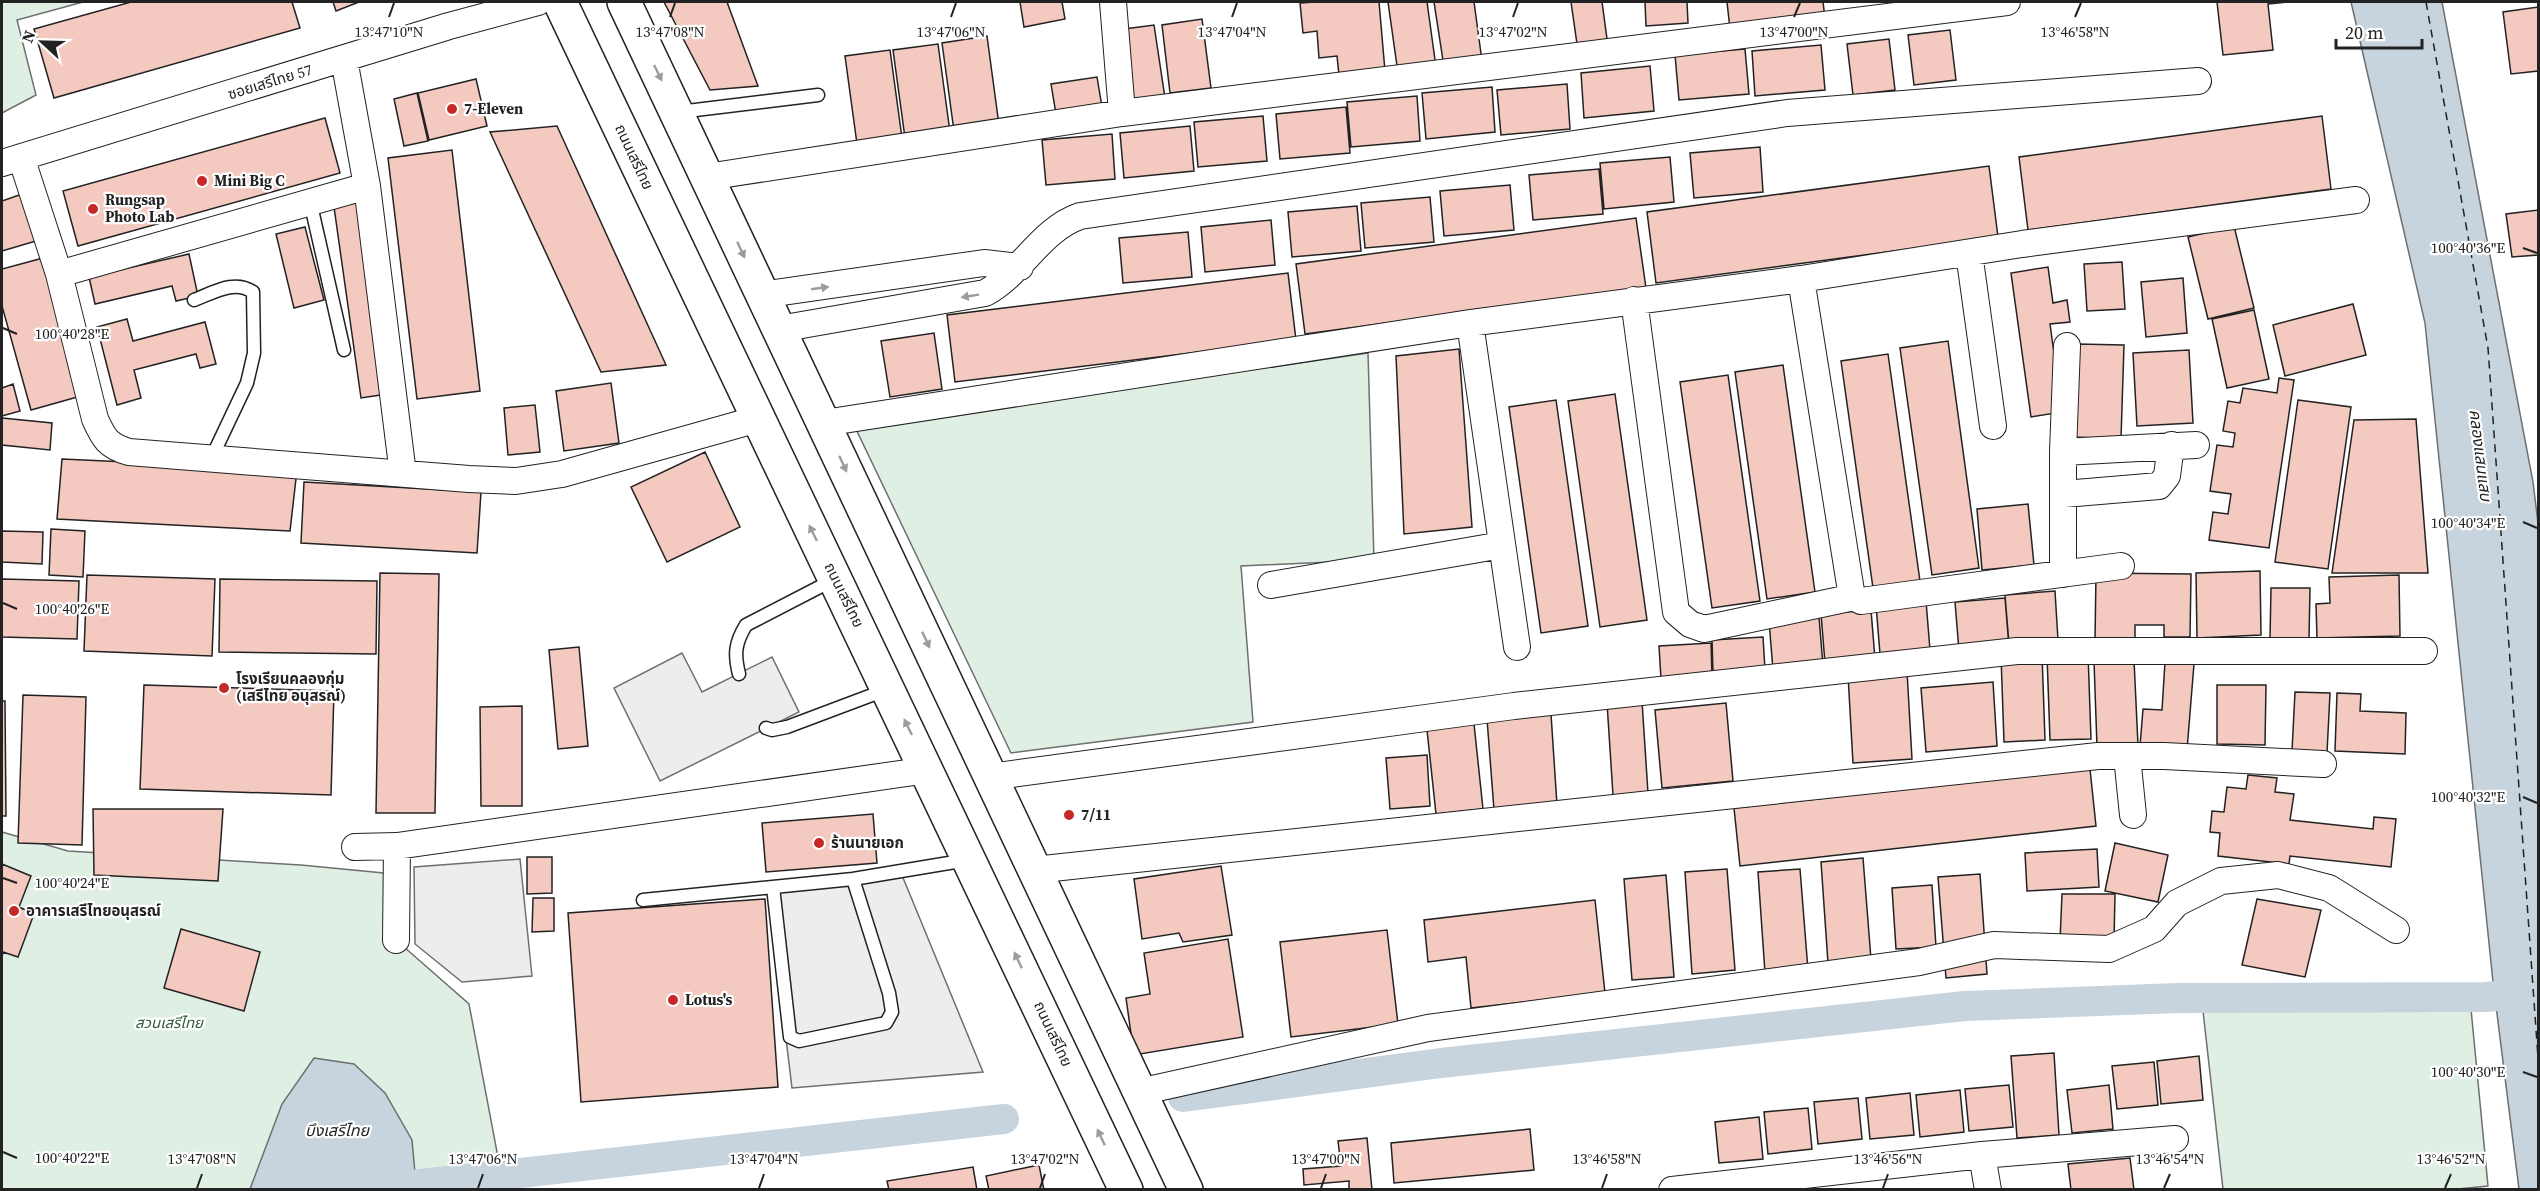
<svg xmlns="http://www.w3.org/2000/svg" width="2540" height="1191" viewBox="0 0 2540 1191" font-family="'Source Serif 4','Noto Sans Thai',serif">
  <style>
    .green { fill: #e0efe3; stroke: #6f6f6f; stroke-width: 1.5 }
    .parking { fill: #ededed; stroke: #6f6f6f; stroke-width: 1.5 }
    .water { fill: #c7d3dd; stroke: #6f6f6f; stroke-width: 1.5 }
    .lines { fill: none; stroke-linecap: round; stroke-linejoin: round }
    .canal { stroke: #c7d3dd; stroke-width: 30 }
    .ferry { stroke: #222; stroke-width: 1.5; stroke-dasharray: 8 6; stroke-linecap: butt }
    .building { fill: #f3c9c0; stroke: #222; stroke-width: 1.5 }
    .service-casing { stroke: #222; stroke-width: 15 }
    .minor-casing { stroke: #222; stroke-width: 28 }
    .secondary-casing { stroke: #222; stroke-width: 36 }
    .service { stroke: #fff; stroke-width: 12 }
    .minor { stroke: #fff; stroke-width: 26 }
    .secondary { stroke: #fff; stroke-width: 33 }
    .oneway { fill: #9c9c9c }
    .ticks { fill: none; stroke: #222; stroke-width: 2 }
    .poi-dot { fill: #c62828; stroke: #fff; stroke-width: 2 }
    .labels { text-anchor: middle; stroke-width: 4.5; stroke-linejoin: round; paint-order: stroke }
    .street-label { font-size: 15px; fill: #222; stroke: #fff }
    .poi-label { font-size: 15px; font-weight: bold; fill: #222; stroke: #fff; text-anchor: start }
    .park-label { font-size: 15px; font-style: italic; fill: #2f5e38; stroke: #fff }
    .water-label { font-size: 16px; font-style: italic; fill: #222; stroke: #fff }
    .ticks-label { font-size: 15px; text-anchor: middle; fill: #222; stroke: #fff; stroke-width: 4.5; stroke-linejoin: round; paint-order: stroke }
  </style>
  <rect width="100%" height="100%" fill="#fff"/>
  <path class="green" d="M2,2H83L17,20L36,95L2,113Z
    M1368,353L1374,560L1241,566L1253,722L1011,753L855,427Z
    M2,832L68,851L301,865L394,874L396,940L469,1004L504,1189H2Z
    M2471,1009L2488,1186L2448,1190L2223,1189L2203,1011Z"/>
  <path class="parking" d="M682,653L702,692L772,657L799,712L660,781L614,688Z
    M520,859L532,976L462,982L415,944L414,867Z
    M899,868L983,1072L792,1088L767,882Z"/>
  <path class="water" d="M2351,2H2442L2533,482L2538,523V1189H2519L2493,982L2425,323Z
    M314,1058L354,1064L385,1093L412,1140L415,1173L410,1189H250L282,1104Z"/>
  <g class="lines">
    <path class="canal" d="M1183,1097L1441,1063L1965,1006L2178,998L2486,997L2538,992
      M402,1190L412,1185L1004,1119"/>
    <path class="ferry" d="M2426,2L2488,348L2538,1058"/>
  </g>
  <path class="building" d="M131,2H292L300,28L54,98L34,29Z
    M333,2H359L336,11Z
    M664,2H727L758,86L710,90Z
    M1020,2H1062L1065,19L1024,27Z
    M1315,2H1379L1385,71L1339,75L1337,56L1319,58L1317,31L1303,33L1300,3Z
    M1388,2H1427L1436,67L1398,73Z
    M1434,2H1474L1482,61L1444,67Z
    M1571,2H1602L1607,39L1577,44Z
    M1645,2H1687L1688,23L1646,26Z
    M1727,2H1823L1825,18L1730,29Z
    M2217,2H2288L2268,4L2273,50L2223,55Z
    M2538,7V71L2511,74L2503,12Z
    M1202,19L1211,88L1170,93L1162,25Z
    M1154,25L1165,98L1128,104L1117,30Z
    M1950,30L1956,80L1914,85L1908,35Z
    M987,36L999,125L954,131L942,43Z
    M1889,39L1895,90L1853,95L1847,44Z
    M938,44L950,132L905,138L893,50Z
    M1821,45L1825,90L1755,96L1752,51Z
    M1745,49L1749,94L1679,100L1675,55Z
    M890,50L902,138L857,144L845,56Z
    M1650,66L1654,111L1584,118L1581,73Z
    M1097,77L1102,107L1056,114L1051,84Z
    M476,79L487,126L429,140L418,93Z
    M1567,84L1570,129L1501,135L1497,90Z
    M1492,87L1495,132L1426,139L1422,93Z
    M417,93L428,141L404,146L394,99Z
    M1417,96L1420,141L1351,147L1347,102Z
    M1346,107L1350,153L1280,159L1276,114Z
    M1263,116L1267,161L1198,167L1194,122Z
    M2322,116L2331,189L2028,230L2019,157Z
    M325,118L340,173L78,246L63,191Z
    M557,126L666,365L601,372L490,132Z
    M1190,126L1194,171L1124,178L1120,133Z
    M1112,134L1115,179L1046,185L1042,140Z
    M1760,147L1763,192L1694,198L1690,153Z
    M452,150L480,391L417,399L388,158Z
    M1670,157L1674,202L1604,209L1600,163Z
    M1989,166L1998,237L1656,283L1647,212Z
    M1599,169L1603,214L1533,220L1529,175Z
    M1510,185L1514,230L1444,236L1440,191Z
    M22,194L36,241L2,251V201Z
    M360,196L387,394L361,398L333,200Z
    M1430,197L1434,242L1365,248L1361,203Z
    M1357,206L1361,251L1292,257L1288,212Z
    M2538,210V255L2512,257L2506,214Z
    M1636,218L1646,288L1305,334L1296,264Z
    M1271,220L1275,265L1205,272L1201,227Z
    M2234,226L2254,308L2208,319L2188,237Z
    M305,227L324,300L294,308L276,234Z
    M1188,232L1192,277L1123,283L1119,238Z
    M189,254L198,296L176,301L172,286L95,304L89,277Z
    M43,258L81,396L31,410L2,306V269Z
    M2122,262L2125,309L2087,311L2084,264Z
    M2048,267L2053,303L2067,300L2070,322L2050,324L2062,412L2031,417L2011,273Z
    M1288,273L1296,340L955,382L947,315Z
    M2183,278L2187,333L2146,337L2141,282Z
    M2353,304L2366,355L2285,376L2273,325Z
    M2254,310L2269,379L2227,388L2212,319Z
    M127,319L133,341L205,322L216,364L200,368L196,354L134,370L141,398L117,405L97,327Z
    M934,333L942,389L890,397L881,341Z
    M1948,341L1979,568L1932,575L1900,348Z
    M2077,344L2124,345L2121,439L2074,437Z
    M1459,349L1472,527L1404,534L1396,356Z
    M2189,350L2193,423L2137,426L2133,353Z
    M1888,354L1920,581L1873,588L1841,361Z
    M1783,365L1815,592L1767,599L1735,372Z
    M1728,375L1760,601L1712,608L1680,382Z
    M2279,378L2294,380L2269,548L2209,540L2213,512L2228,514L2231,494L2210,491L2217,445L2233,447L2235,433L2223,431L2228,401L2240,403L2243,388L2277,393Z
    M611,383L619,443L564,451L556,391Z
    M13,384L20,411L2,416V388Z
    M1615,394L1647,620L1600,627L1568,401Z
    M1556,400L1588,626L1541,633L1509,407Z
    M2298,400L2351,407L2328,569L2275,562Z
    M535,405L540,452L508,455L504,408Z
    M2,418L52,423L50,450L2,445Z
    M2416,419L2428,573H2332L2354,420Z
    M705,452L740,527L667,562L631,487Z
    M62,459L297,470L290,531L57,519Z
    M304,482L481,492L477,553L301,543Z
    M2028,504L2034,565L1982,570L1977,509Z
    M51,529L85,531L83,577L49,575Z
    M2,531L43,532L42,564L2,562Z
    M2260,571L2261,635L2197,638L2196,573Z
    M380,573L439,574L435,813H376Z
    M2096,573L2191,574L2190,637H2164V625H2135V642L2095,641Z
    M87,575L215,579L212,656L84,651Z
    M2399,575L2400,636L2317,638L2316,604L2330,603L2329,577Z
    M2,579L79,581L77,639L2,637Z
    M220,579L377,581L376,654L219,652Z
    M2271,588H2310L2309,639H2270Z
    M2055,591L2058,640L2009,644L2005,595Z
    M2005,598L2009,647L1959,651L1955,602Z
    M1926,601L1930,650L1880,654L1876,605Z
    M1871,610L1875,659L1825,663L1821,614Z
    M1819,617L1823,666L1773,670L1769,621Z
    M1763,637L1765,670L1713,673L1712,640Z
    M1711,643L1712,676L1661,679L1659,646Z
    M579,647L588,746L558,749L549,650Z
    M2088,653L2091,739L2050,740L2047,655Z
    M2042,654L2045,740L2004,742L2001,656Z
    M2134,660L2138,745L2097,747L2094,661Z
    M2165,662L2194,664L2187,750L2140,746L2143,709L2162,710Z
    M1907,671L1912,759L1853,763L1848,675Z
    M1993,682L1997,746L1926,752L1921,688Z
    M144,685L334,691L331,795L140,789Z
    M2217,685H2266L2265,745L2217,744Z
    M2295,692L2330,693L2327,753L2292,751Z
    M2337,693L2361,694L2360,711L2406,713L2405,754L2335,751Z
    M23,695L86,697L82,845L18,843Z
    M2,701H5L6,816H2Z
    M1642,701L1648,793L1613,795L1607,703Z
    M1726,703L1733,781L1662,788L1655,710Z
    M522,706V806H481L480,707Z
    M1551,714L1557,805L1494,810L1487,719Z
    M1474,724L1483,809L1436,814L1427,730Z
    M1427,755L1430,806L1390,809L1386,758Z
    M2090,769L2096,826L1740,866L1734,808Z
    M2248,775L2277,778L2275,792L2294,794L2290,820L2373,829L2374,817L2396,819L2391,867L2290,856L2289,864L2218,856L2220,833L2210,832L2212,811L2224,812L2227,787L2246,789Z
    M93,809H223L218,881L94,875Z
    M873,814L877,863L766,872L762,823Z
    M2115,843L2168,855L2158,902L2105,891Z
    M2097,849L2099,887L2027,891L2025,853Z
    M527,857H552V893L527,894Z
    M1863,858L1871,959L1828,963L1821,862Z
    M2,864L31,876L19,907L34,914L18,957L3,952L2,957Z
    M1221,866L1232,935L1183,942L1179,933L1142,939L1134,879Z
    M1727,869L1735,970L1692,974L1685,872Z
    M1800,869L1808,970L1765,973L1758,872Z
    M1980,874L1987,974L1946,978L1938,877Z
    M1666,875L1674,977L1632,980L1624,879Z
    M1932,885L1936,947L1896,949L1892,888Z
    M2062,894H2115L2114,942L2060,941Z
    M533,898H554V931L532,932Z
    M765,899L778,1087L581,1102L568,913Z
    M2257,899L2321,910L2305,977L2242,965Z
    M1595,900L1605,993L1471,1008L1466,957L1428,962L1424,920Z
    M181,929L260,952L244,1011L164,988Z
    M1387,930L1398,1024L1291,1037L1280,942Z
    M1228,939L1243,1037L1134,1055L1126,998L1150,994L1144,953Z
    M2054,1053L2059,1135L2017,1138L2011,1056Z
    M2199,1056L2203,1100L2161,1104L2157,1061Z
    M2154,1062L2158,1105L2117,1109L2112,1066Z
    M2009,1085L2013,1127L1969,1131L1965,1089Z
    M2109,1085L2113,1129L2072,1133L2067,1090Z
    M1960,1090L1964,1132L1920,1137L1916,1095Z
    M1910,1093L1914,1135L1870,1139L1866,1098Z
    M1858,1098L1862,1139L1818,1144L1814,1102Z
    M1808,1108L1812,1149L1768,1154L1764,1112Z
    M1759,1117L1763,1159L1719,1163L1715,1122Z
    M1530,1129L1534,1170L1394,1183L1391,1143Z
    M1367,1138L1372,1190H1349V1181L1304,1185L1303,1169L1341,1166L1338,1141Z
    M2130,1158L2134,1190H2071L2068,1164Z
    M1039,1165L1044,1190H989L986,1176Z
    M973,1167L977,1190H889L887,1181Z"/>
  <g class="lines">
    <defs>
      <path id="service" d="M679,112L818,95
        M310,201L344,350
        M194,300C213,293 234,279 253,292L254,353L247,383L211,459
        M739,674C734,654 735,643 746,625L835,579
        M766,728L772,730L787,727L888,689
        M773,887L790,1037L799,1041L886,1023L892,1012L889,993L853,879
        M643,900L853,879L967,860"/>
      <path id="minor" d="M1113,2L1122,113
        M344,59L367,186L403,474
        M21,157L59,274L95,419C104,439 108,446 129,452L469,479L516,481L562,474L758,419
        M2,163L449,26L538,2
        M707,177L1122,113L2007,2
        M1969,253L1993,426
        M59,274L367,186
        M1801,279L1851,591L1854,597L1861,601L2121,566
        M762,295L984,263L1020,267
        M1634,300L1676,612L1690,624L1704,629L1854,597
        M1470,323L1517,647
        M779,329L985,293C1022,273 1040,230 1080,216L1787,113L2198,81
        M824,423L1470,323L1801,279L2022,244L2356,200
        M2063,452L2196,445
        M2064,494L2159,486L2167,476L2171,445
        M2063,574V452L2067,346
        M1271,585L1502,545
        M2127,756L2133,815
        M990,777L1514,706L2017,651H2424
        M355,847L397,846L928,770
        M1034,870L2098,756H2164L2323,764
        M396,940L397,846
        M1139,1092L1428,1028L1919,962L1994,945L2109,949L2154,929L2177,903L2221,881L2278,875L2329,888L2396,930
        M1982,1155L1988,1190
        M1672,1190L1982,1155L2175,1139"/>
      <path id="secondary" d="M560,2C748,398 940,792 1126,1190
        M624,2L1186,1190"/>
    </defs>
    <use href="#service" class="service-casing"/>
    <use href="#minor" class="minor-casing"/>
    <use href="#secondary" class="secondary-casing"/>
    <use href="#service" class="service"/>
    <use href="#minor" class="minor"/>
    <use href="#secondary" class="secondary"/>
  </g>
  <defs><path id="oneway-solid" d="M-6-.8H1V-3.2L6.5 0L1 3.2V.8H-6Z" transform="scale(1.5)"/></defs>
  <g class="oneway">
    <use href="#oneway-solid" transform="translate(658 73) rotate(64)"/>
    <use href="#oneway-solid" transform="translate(741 250) rotate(65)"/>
    <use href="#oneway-solid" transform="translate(820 288) rotate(-8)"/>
    <use href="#oneway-solid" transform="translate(970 296) rotate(171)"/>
    <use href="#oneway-solid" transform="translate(843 464) rotate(65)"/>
    <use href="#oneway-solid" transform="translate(813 533) rotate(-116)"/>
    <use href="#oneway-solid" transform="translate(926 640) rotate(65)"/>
    <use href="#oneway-solid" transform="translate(908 727) rotate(-116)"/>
    <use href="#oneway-solid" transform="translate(1018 960) rotate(-115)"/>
    <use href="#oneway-solid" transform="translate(1101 1137) rotate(-115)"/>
  </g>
  <path class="ticks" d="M389,17L394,3M670,17L675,3M951,17L956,3M1232,17L1237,3M1513,17L1518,3M1794,17L1800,3M2075,17L2081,3M2523,248L2537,253M3,328L17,334M2523,522L2537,528M3,603L17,609M2523,797L2537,803M3,878L17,883M2523,1072L2537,1077M3,1152L17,1158M197,1188L202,1174M478,1188L483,1174M759,1188L764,1174M1040,1188L1045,1174M1321,1188L1326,1174M1602,1188L1607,1174M1883,1188L1888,1174M2164,1188L2170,1174M2445,1188L2451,1174"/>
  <g class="poi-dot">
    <circle cx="452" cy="109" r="6"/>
    <circle cx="202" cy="181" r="6"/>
    <circle cx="93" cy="209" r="6"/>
    <circle cx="224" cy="688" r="6"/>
    <circle cx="1069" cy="815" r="6"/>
    <circle cx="819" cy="843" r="6"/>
    <circle cx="14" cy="911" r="6"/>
    <circle cx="673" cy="1000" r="6"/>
  </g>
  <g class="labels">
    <g class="street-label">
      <text transform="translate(270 82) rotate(-17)" y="5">ซอยเสรีไทย 57</text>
      <text transform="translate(634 157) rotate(65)" y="5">ถนนเสรีไทย</text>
      <text transform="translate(844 595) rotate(64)" y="5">ถนนเสรีไทย</text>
      <text transform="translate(1053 1034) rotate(65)" y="5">ถนนเสรีไทย</text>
    </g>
    <g class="poi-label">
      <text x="464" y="114">7-Eleven</text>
      <text x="214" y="186">Mini Big C</text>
      <text x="105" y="205">Rungsap<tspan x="105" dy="17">Photo Lab</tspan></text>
      <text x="236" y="684">โรงเรียนคลองกุ่ม<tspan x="236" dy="17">(เสรีไทย อนุสรณ์)</tspan></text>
      <text x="1081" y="820">7/11</text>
      <text x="831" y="848">ร้านนายเอก</text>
      <text x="26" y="916">อาคารเสรีไทยอนุสรณ์</text>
      <text x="685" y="1005">Lotus's</text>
    </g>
    <g class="park-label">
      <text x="169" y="1028">สวนเสรีไทย</text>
    </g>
    <g class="water-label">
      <text transform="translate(2481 455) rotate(83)" y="6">คลองแสนแสบ</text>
      <text x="337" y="1136">บึงเสรีไทย</text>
    </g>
  </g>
  <g class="ticks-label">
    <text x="389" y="37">13°47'10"N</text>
    <text x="670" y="37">13°47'08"N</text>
    <text x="951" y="37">13°47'06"N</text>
    <text x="1232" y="37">13°47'04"N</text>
    <text x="1513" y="37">13°47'02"N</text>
    <text x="1794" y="37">13°47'00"N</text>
    <text x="2075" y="37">13°46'58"N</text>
    <text x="2468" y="253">100°40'36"E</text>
    <text x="72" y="339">100°40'28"E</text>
    <text x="2468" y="528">100°40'34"E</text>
    <text x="72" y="614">100°40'26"E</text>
    <text x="2468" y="802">100°40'32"E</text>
    <text x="72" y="888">100°40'24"E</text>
    <text x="2468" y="1077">100°40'30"E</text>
    <text x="72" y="1163">100°40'22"E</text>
    <text x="202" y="1164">13°47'08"N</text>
    <text x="483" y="1164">13°47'06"N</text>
    <text x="764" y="1164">13°47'04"N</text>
    <text x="1045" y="1164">13°47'02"N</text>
    <text x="1326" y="1164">13°47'00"N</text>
    <text x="1607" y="1164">13°46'58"N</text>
    <text x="1888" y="1164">13°46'56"N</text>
    <text x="2170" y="1164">13°46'54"N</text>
    <text x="2451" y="1164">13°46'52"N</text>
  </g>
  <rect width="2540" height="1191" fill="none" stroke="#222222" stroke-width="6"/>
  <g transform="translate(42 42) rotate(292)" stroke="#ffffff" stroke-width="4.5" paint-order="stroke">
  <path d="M0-4.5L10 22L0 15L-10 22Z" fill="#222222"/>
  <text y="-9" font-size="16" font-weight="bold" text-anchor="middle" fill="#222222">N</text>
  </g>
  <path d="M2336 39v9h86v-9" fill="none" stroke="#222222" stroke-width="3"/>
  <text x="2345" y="39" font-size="18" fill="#222222" stroke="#ffffff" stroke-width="4.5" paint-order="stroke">20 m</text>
</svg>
